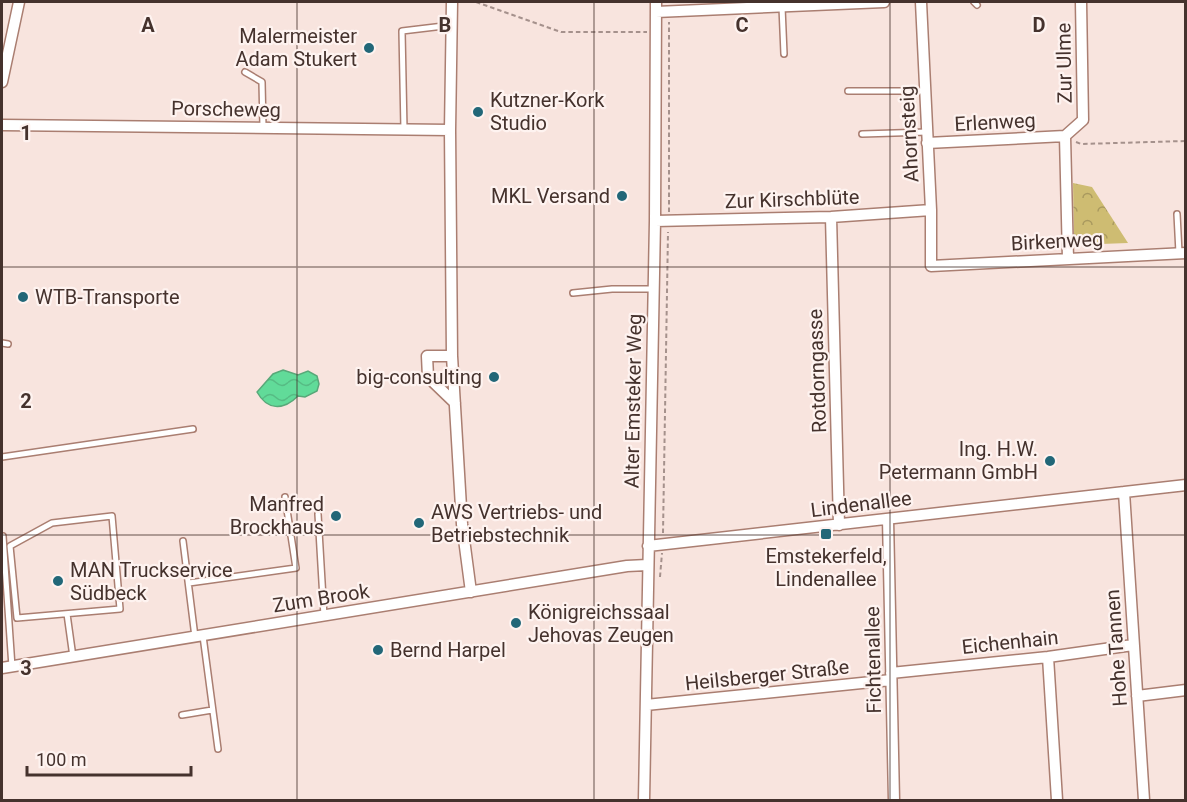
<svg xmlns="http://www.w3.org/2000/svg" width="1187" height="802" viewBox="0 0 1187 802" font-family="Roboto,sans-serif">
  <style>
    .park { fill: url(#park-crowns) }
    .water { fill: url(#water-waves); stroke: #59a879; stroke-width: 1.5 }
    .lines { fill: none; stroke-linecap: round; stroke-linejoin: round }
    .lane-casing { stroke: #aa7e71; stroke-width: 8 }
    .street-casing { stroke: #aa7e71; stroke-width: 13 }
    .path { stroke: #a5918c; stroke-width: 2; stroke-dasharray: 4.5 3; stroke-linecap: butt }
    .lane { stroke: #fff; stroke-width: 5 }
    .street { stroke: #fff; stroke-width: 10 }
    .grid { fill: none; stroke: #45322d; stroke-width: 1.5; stroke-opacity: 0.55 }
    .poi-dot { fill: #226778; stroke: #fef3f0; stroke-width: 2 }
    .labels { text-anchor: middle; stroke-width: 4.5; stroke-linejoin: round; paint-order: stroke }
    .poi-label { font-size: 20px; fill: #45322d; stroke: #fef3f0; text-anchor: start }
    .street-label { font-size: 20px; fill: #45322d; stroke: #fef3f0 }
    .grid-label { font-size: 20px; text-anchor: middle; font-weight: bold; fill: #45322d; stroke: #fef3f0; stroke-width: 4.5; stroke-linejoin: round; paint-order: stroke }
  </style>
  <defs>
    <pattern id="park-crowns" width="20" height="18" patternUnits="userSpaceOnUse" patternTransform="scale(1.5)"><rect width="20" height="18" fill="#cebc72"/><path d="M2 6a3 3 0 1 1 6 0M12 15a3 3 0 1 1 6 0" fill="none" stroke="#a9995e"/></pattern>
    <pattern id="water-waves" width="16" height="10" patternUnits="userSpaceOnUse" patternTransform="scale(1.5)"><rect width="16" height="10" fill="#61db99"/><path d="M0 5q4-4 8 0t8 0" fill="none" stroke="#56bc84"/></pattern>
  </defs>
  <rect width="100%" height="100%" fill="#f8e4de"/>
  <path class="park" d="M1073,183L1092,187L1128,243L1074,245Z"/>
  <path class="water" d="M283,370L298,375L308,371L317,376L319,384L317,391L305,397L298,396C283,411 267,410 257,392L273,374Z"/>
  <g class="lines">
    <defs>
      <path id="lane" d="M974,2L977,5
        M782,7L784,54
        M245,72L262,82L263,127
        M848,91H925
        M404,130L402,31L452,25
        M862,134L927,132
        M1177,214L1179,253
        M573,293L612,289H653
        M2,343L8,344
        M2,457L193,429
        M318,514L324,616
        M112,516L120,609L17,618L10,546L52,523Z
        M2,536H3L12,667
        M183,541L195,637
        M189,583L296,568L285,497
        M67,614L73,657
        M203,636L218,749
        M182,715L212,710"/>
      <path id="street" d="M452,2L450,130L452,356
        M921,2L931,210V266L1186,253
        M656,12L884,2
        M2,82L19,2
        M2,125L450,130
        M927,143L1065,136
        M831,217L839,525
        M655,221L831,217L931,210
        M1068,259L1065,136L1083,120L1081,2
        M455,403L428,377L427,356H452L462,524L471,592
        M1124,492L1144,800
        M888,519L894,800
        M648,546L1186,485
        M1048,657L1057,800
        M2,668L627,566L647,565
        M891,673L1048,657L1133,645
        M1137,696L1186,690
        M646,705L891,680
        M644,800L655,221L656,2"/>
    </defs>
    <use href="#lane" class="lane-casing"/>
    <use href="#street" class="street-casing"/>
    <path class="path" d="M476,2L561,32H647
      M1076,142L1081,144L1186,141
      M669,212V22
      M663,533L668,232
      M660,577L662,553"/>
    <use href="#lane" class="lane"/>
    <use href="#street" class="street"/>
  </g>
  <path class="grid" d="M297,2V800M594,2V800M890,2V800M2,267H1186M2,535H1186"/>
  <g class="poi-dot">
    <circle cx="369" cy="48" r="6"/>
    <circle cx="478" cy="112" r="6"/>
    <circle cx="622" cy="196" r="6"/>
    <circle cx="23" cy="297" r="6"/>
    <circle cx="494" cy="377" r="6"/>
    <circle cx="1050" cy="461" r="6"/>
    <circle cx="336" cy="516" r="6"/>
    <circle cx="419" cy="523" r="6"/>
    <rect x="820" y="528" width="12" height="12" rx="3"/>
    <circle cx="58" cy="581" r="6"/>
    <circle cx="516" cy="623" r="6"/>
    <circle cx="378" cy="650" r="6"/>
  </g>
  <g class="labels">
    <g class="poi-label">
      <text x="357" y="43" text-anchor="end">Malermeister<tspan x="357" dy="23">Adam Stukert</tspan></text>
      <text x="490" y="107">Kutzner-Kork<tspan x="490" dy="23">Studio</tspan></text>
      <text x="610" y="203" text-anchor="end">MKL Versand</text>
      <text x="35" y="304">WTB-Transporte</text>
      <text x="482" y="384" text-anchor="end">big-consulting</text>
      <text x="1038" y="456" text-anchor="end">Ing. H.W.<tspan x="1038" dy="23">Petermann GmbH</tspan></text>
      <text x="324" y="511" text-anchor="end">Manfred<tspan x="324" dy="23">Brockhaus</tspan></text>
      <text x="431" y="519">AWS Vertriebs- und<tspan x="431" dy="23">Betriebstechnik</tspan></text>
      <text x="826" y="563" text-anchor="middle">Emstekerfeld,<tspan x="826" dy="23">Lindenallee</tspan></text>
      <text x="70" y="577">MAN Truckservice<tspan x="70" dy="23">Südbeck</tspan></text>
      <text x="528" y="619">Königreichssaal<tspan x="528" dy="23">Jehovas Zeugen</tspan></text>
      <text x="390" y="657">Bernd Harpel</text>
    </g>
    <g class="street-label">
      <text transform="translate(1064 63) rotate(-91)" y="7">Zur Ulme</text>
      <text transform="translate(226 109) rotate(1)" y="7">Porscheweg</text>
      <text transform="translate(995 122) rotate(-3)" y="7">Erlenweg</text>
      <text transform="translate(909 134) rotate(-93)" y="7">Ahornsteig</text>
      <text transform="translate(792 199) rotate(-2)" y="7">Zur Kirschblüte</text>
      <text transform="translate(1057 241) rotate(-3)" y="7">Birkenweg</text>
      <text transform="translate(817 371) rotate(-92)" y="7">Rotdorngasse</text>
      <text transform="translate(633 401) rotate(-89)" y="7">Alter Emsteker Weg</text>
      <text transform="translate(861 504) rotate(-7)" y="7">Lindenallee</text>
      <text transform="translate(321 598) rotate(-9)" y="7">Zum Brook</text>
      <text transform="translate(1010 642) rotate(-6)" y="7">Eichenhain</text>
      <text transform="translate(1116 648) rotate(-94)" y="7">Hohe Tannen</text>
      <text transform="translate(873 660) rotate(-91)" y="7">Fichtenallee</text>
      <text transform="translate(767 675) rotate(-6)" y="7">Heilsberger Straße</text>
    </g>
  </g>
  <g class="grid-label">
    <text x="148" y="32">A</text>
    <text x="445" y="32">B</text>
    <text x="742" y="32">C</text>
    <text x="1039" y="32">D</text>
    <text x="26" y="140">1</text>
    <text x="26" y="408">2</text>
    <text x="26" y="675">3</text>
  </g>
  <rect width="1187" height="802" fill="none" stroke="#45322d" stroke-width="6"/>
  <path d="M27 766v9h164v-9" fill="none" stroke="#45322d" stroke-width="3"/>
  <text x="36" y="766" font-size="18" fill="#45322d" stroke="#fef3f0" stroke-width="4.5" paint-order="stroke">100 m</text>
</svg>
